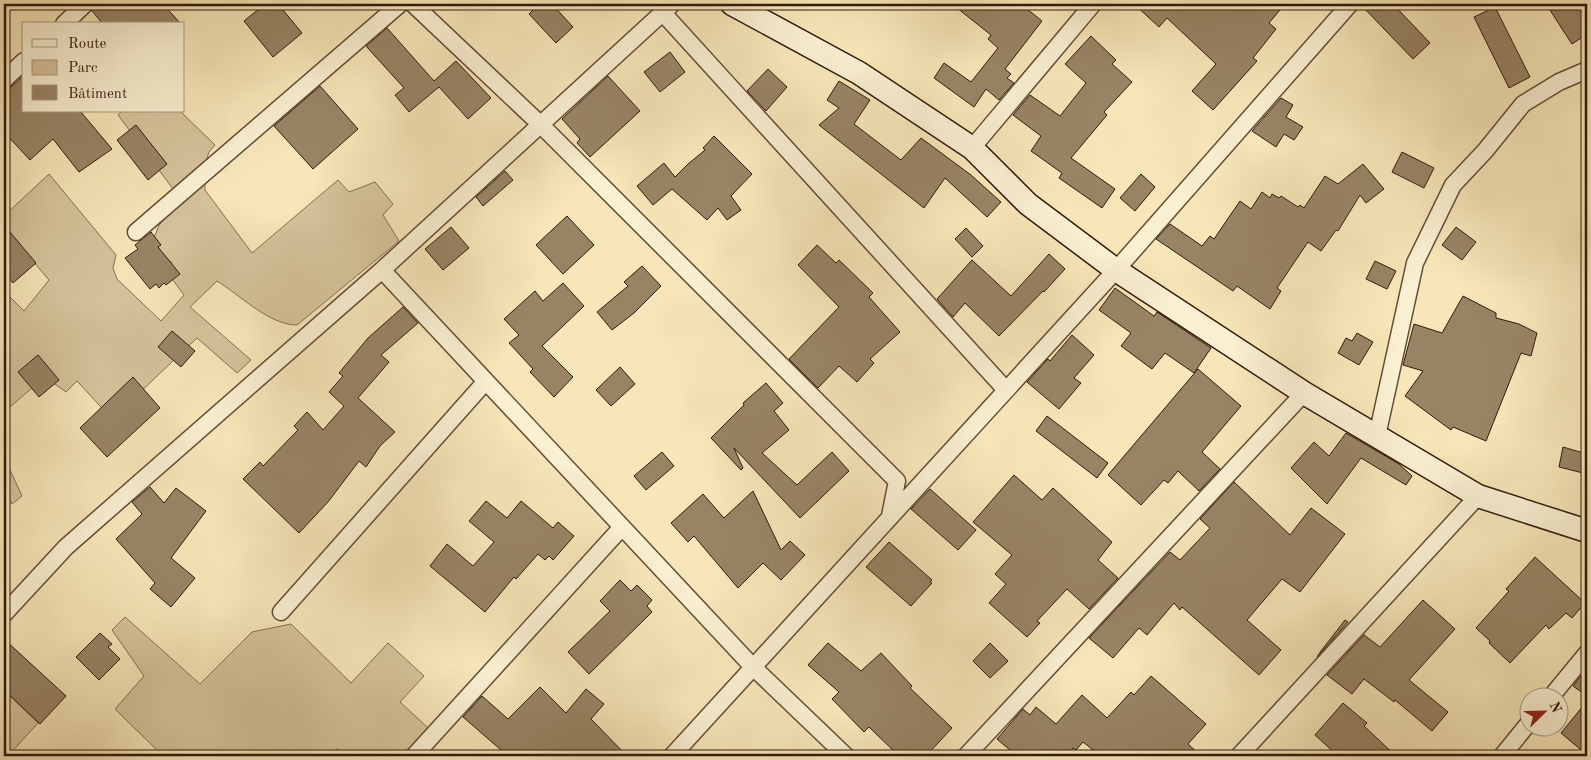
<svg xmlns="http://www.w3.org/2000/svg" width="1591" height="760" viewBox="0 0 1591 760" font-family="'Old Standard TT',serif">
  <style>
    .green { fill: #d5c39b; stroke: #846e54 }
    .building { fill: #988465; stroke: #321a0c }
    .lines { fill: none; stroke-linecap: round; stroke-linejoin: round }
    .street-casing { stroke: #634d37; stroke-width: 19 }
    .secondary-casing { stroke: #321a0c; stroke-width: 25 }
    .street { stroke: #f9efd1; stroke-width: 16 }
    .secondary { stroke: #f9efd1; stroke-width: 22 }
  </style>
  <rect width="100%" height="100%" fill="#f6e6b8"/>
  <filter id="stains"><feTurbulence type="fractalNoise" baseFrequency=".004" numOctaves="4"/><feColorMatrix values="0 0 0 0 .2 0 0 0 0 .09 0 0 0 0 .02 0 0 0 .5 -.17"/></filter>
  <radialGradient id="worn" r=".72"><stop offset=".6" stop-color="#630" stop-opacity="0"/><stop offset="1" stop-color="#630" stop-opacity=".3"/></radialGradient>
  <path class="green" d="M122,111H180L215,145L209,152L205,165V190L252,253L338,180L349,192L375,182L393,204L383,215L399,241L297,325C269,325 240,295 217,281L190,307L251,360L237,373L197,338L112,419L77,381L66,392L45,377L5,411L4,291L24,311L49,280L4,227V216L49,174L116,255L113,268L117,279L161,321L184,295L167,272L172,263L152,243L159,225L182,201L118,115Z
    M4,457L22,496L12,504L4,487Z
    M125,617L200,684L252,632L291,624L351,683L388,643L424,676L400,702L440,739L425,756H348L337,749L329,756H306L297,752L293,756H163L115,709L144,676L112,630Z
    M4,690L38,723L8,756H4Z"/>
  <path class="building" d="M95,4H163L181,24H103L92,11Z
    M265,4H278L302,33L273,57L244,21Z
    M539,4H552L573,27L556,43L529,14Z
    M952,4H1021L1042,21L1005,69L1011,74L1007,78L1014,83L999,100L986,89L974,107L934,78L944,63L971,82L998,48L988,39L991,35Z
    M1134,4H1285L1269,23L1276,29L1253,58L1257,61L1213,110L1192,91L1216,64L1167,18L1159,27Z
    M1360,4H1393L1430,43L1413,59Z
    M1546,4H1587V34L1572,44Z
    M1495,7L1530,77L1509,88L1474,17Z
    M387,28L434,81L456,61L491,98L468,119L439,87L409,112L395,95L404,88L366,46Z
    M1091,36L1116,60L1112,64L1132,82L1104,112L1107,115L1071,158L1115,189L1102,208L1059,178L1062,173L1031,151L1041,136L1013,115L1030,95L1060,116L1086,83L1065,64Z
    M670,52L685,72L660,92L644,72Z
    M768,69L787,87L766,111L747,91Z
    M24,75V111H80L112,149L79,172L53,139L30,160L4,132V90L11,87Z
    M608,76L640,111L590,157L577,143L580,139L562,119Z
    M839,81L870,100L854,124L901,160L921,138L971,175L1001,202L987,217L945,178L924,208L819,125L839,108L827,100Z
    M320,86L358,129L313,169L274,126Z
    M1281,98L1293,105L1286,117L1303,127L1294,140L1284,134L1276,147L1252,131Z
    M136,125L167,164L148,180L117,140Z
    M714,136L752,174L731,196L741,210L727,220L718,208L707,220L672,189L653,205L637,186L664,163L675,177L688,164L705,150L703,148Z
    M1402,152L1434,168L1424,188L1392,172Z
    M1363,164L1384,189L1366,203L1360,195L1338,231L1336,230L1321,251L1308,242L1277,288L1281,291L1270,309L1237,286L1233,291L1156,239L1170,224L1202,246L1210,236L1214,239L1240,201L1251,209L1262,192L1270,198L1272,194L1279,198L1281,196L1298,207L1300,205L1304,208L1325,176L1338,184Z
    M505,171L513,180L483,206L476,197Z
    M1141,174L1155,187L1135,211L1120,198Z
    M567,216L594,245L563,274L536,245Z
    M4,225L36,263L13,283L4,272Z
    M451,227L469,248L443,270L425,249Z
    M1456,227L1476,242L1462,260L1442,245Z
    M966,228L983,246L972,257L955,239Z
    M151,232L161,245L158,247L180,274L166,285L164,283L159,288L156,284L150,289L125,258L138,249L135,245Z
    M817,245L836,263L839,260L873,293L869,297L900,332L870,359L874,363L857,382L839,366L818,388L789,359L839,307L798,265Z
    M1049,254L1065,269L1044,292L1043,291L999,336L965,303L953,317L937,299L972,260L1011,296Z
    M1375,261L1396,271L1387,289L1366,279Z
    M642,266L661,286L634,313L612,330L597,312L628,286L624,282Z
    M563,283L584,306L542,346L573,377L554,397L530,372L533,369L509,343L519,335L504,319L535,291L543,301Z
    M1115,288L1154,316L1157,312L1211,348L1194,373L1165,353L1152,369L1121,346L1131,333L1099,310Z
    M1463,296L1496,313V318L1519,324L1537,333L1531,356L1521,353L1486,441L1453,427L1451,430L1405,396L1423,371L1403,365L1414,324L1442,333Z
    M403,307L418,323L381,355L389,362L358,398L395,432L380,446L366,467L359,461L328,502L299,533L243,479L260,462L263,466L298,430L294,426L307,412L323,430L344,406L329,392L343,376L339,373L368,338Z
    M172,331L195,351L181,367L158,347Z
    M1357,333L1373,342L1359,365L1338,353L1346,338L1352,341Z
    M1072,335L1094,355L1074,378L1081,383L1059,409L1027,382L1048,359L1050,361Z
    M38,355L59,380L39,397L18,372Z
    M620,367L635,384L611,406L596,390Z
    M1198,369L1241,406L1202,452L1220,469L1199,491L1178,471L1168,483L1164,480L1141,505L1108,475Z
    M133,377L160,408L107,457L80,428Z
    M766,383L783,403L774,411L789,430L762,453L797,485L832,452L849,471L800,518L734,448L743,468L741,470L711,438L744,405L743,403Z
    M1047,416L1108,463L1097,478L1036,431Z
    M1346,433L1399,464L1412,476L1406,485L1361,458L1327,504L1291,468L1314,442L1329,456Z
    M1563,447L1587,454V474L1559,467Z
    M662,452L674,466L646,490L634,476Z
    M1014,475L1042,500L1053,488L1112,542L1098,560L1118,578L1089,609L1067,589L1037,621L1040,623L1027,637L989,603L1006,584L995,574L1012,555L973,522Z
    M1234,482L1290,535L1311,508L1345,534L1300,592L1282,579L1247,620L1281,650L1259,675L1182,607L1180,610L1174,603L1147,635L1139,628L1113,658L1089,638L1170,552L1180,560L1210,528L1200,519Z
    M150,487L164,503L176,488L206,511L171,558L195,578L171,607L150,589L155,583L116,539L142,514L132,502Z
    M930,489L976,530L958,550L911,509Z
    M753,491L781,550L790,541L805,555L781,580L763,563L738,588L694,536L688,542L671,523L703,494L724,518Z
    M486,501L507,518L521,501L553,528L558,522L574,536L553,560L549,556L545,560L538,554L516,579L514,577L485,612L430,566L447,544L473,566L494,542L469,521Z
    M889,542L932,580L930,582L932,583L911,606L866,567Z
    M1535,557L1585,603L1572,618L1566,613L1549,629L1546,625L1510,663L1489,643L1490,641L1476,628L1509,591L1506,589Z
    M620,580L631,591L637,585L652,600L647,606L652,612L589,674L568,652L610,611L600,601Z
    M1423,600L1455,629L1409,680L1448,712L1432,731L1395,700L1394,702L1364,679L1352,694L1327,675L1364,635L1380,647Z
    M1345,620L1348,622L1317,657L1321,651Z
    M100,633L112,644L108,647L120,659L99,680L76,657Z
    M4,639L66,696L40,724L4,690Z
    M828,643L861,671L881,653L912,686L910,688L952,728L926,756H899L869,727L864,732L832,699L839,692L808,665Z
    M990,643L1008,661L990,678L973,661Z
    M1587,668V696L1573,686Z
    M1151,676L1206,724L1188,744L1201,756H1101L1083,742L1076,750L1073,748L1067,756H1017L997,739L1023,709L1030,715L1036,707L1056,724L1082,695L1107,718L1131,692L1134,695Z
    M540,687L566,713L586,689L604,704L591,719L627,756H508L463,717L482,696L508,719Z
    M1587,701V755L1561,733Z
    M1343,703L1367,723L1364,726L1396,756H1338L1315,735Z"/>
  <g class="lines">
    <defs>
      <path id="street" d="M413,4L541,125L897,481L890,516
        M663,13L1006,390
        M64,24L85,4
        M4,80L24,61
        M972,148L1093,4
        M136,232L400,4
        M382,270L753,667L846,756
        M1377,436L1415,263L1453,185L1485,151L1523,104L1559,82L1587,70
        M281,612L486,381
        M4,614L66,547L382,270L672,4
        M1550,698L1587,653
        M414,756L622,527
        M672,756L1116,270L1350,4
        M966,756L1304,393
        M1239,756L1478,496
        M1502,756L1528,724"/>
      <path id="secondary" d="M732,4L859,73L972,148L1028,204L1116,270L1304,393L1478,496L1587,531"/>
    </defs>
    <use href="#street" class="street-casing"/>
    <use href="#secondary" class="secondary-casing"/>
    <use href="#street" class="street"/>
    <use href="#secondary" class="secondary"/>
  </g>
  <rect width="1591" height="760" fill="none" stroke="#f6e6b8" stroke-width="20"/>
  <rect x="5" y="5" width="1581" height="750" fill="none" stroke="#321a0c" stroke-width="2.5"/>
  <rect x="10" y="10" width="1571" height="740" fill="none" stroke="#321a0c"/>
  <rect x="22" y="22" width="162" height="90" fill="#f9efd1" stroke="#a99a82"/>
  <rect x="32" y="39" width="25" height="8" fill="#f9efd1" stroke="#a99a82"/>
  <text x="68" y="48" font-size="15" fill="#321a0c">Route</text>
  <rect x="32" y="60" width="25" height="15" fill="#d5c39b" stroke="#a99a82"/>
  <text x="68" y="72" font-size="15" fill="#321a0c">Parc</text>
  <rect x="32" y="85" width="25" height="15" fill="#988465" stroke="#a99a82"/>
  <text x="68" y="98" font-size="15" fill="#321a0c">Bâtiment</text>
  <g transform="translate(1544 712) rotate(67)"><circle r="24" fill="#f9efd1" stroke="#a99a82"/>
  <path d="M0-4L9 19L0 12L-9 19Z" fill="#8f2418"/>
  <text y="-8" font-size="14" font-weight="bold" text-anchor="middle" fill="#321a0c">N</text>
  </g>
  <rect width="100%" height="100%" filter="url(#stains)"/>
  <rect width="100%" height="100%" fill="url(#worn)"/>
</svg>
